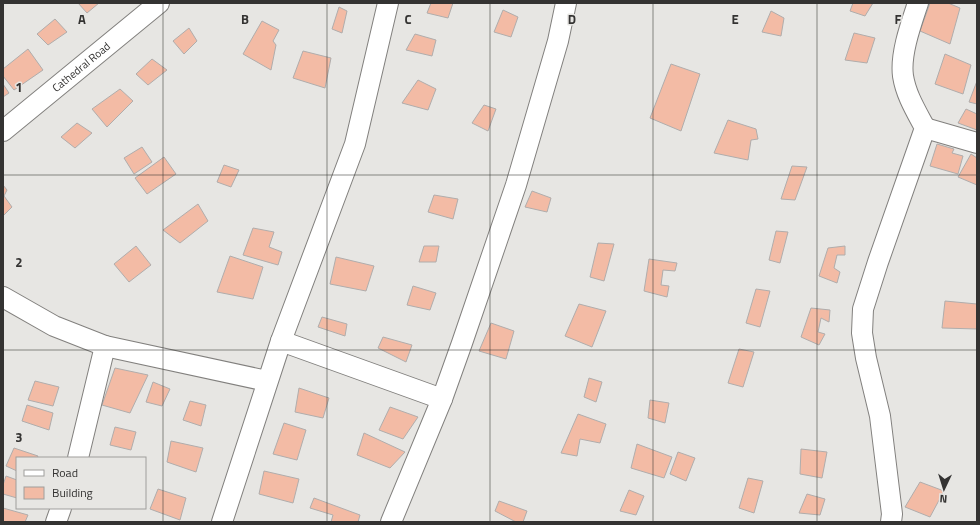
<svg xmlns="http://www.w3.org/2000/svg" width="980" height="525" viewBox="0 0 980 525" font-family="'Titillium Web',sans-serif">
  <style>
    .building { fill: #f3bba5; stroke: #b0adac }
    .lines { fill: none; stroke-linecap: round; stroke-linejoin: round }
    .minor-casing { stroke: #82807e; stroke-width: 22 }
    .minor { stroke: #fff; stroke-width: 20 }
    .grid { fill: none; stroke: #343332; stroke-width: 1; stroke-opacity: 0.55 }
    .labels { text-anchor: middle; stroke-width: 3; stroke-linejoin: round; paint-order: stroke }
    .street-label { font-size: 11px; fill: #343332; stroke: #e7e6e3 }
    .grid-label { font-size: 13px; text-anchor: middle; font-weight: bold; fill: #343332; stroke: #e7e6e3; stroke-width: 3; stroke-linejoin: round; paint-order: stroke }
  </style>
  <rect width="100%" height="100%" fill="#e7e6e3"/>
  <path class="building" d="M78,3H99L87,13Z
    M431,3H453L448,18L427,13Z
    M853,3H873L865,16L850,11Z
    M930,3H948L960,8L950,44L920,31Z
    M339,7L347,11L342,33L332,29Z
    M503,10L518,17L511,37L494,32Z
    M771,11L784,18L781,36L762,32Z
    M55,19L67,32L48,45L37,34Z
    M262,21L279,30L273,41L276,45L271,70L243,54Z
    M189,28L197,41L184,54L173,41Z
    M854,33L875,38L867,63L845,60Z
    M415,34L436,40L432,56L406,50Z
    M28,49L43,70L14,90L3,76V69Z
    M303,51L331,58L325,88L293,78Z
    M945,54L971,65L963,94L935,84Z
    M152,59L167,70L148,85L136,74Z
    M671,64L700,74L681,131L650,118Z
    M418,80L436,89L428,110L402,103Z
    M977,81V104L969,102Z
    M3,84L9,93L3,97Z
    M120,89L133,101L107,127L92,109Z
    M484,105L496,109L488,131L472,123Z
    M966,109L977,114V130L958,123Z
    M728,120L756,129L758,139L751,140L748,160L714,153Z
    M77,123L92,133L75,148L61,137Z
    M937,144L954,149L952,153L963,156L958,174L930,166Z
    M142,147L152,162L134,174L124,158Z
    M971,154L977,158V185L958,177Z
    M164,157L176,174L147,194L135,178Z
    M224,165L239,170L231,187L217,182Z
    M792,166L807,167L795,200L781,199Z
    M3,185L7,190L4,196L12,207L3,216Z
    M532,191L551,198L547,212L525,207Z
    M434,195L458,199L453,219L428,212Z
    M198,204L208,221L180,243L163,230Z
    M253,228L274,232L269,247L282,252L278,265L243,255Z
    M776,231L788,232L780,263L769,260Z
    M598,243L614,244L604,281L590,277Z
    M136,246L151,265L129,282L114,264Z
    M424,246H439L436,262H419Z
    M845,246V255H837L834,268L840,272L837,283L819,276L828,248Z
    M230,256L263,267L253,299L217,292Z
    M336,257L374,266L366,291L330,284Z
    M649,259L677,263L675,271L663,270L661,285L669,286L667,297L644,291Z
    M413,286L436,293L430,310L407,305Z
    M756,289L770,291L760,327L746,323Z
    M945,301L977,304V329L942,328Z
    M579,304L606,311L592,347L565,336Z
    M811,308L830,310L829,322L821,318L818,332L825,334L819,345L801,337Z
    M322,317L347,324L345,336L318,327Z
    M491,323L514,331L506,359L479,351Z
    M383,337L412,345L406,362L378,348Z
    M739,349L754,352L743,387L728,383Z
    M115,368L148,375L130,413L102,405Z
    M589,378L602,382L596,402L584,397Z
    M35,381L59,387L53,406L28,400Z
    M153,382L170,389L162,406L146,402Z
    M299,388L329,398L323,418L295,412Z
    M650,400L669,403L665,423L648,418Z
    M190,401L206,405L201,426L183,420Z
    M27,405L53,413L49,430L22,421Z
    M390,407L418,417L403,439L379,430Z
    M578,414L606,424L600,443L580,439L577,456L561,453Z
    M284,423L306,430L297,460L273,454Z
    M115,427L136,432L131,450L110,445Z
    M364,433L405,452L390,468L357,455Z
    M171,441L203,448L196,472L167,462Z
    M637,444L672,457L664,478L631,468Z
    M14,448L38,456L37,458H17V471L6,466Z
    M801,449L827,452L822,478L800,474Z
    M678,452L695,458L686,481L670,474Z
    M264,471L299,479L293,503L259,494Z
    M6,476L17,480V498L3,494V485Z
    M748,478L763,481L754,513L739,508Z
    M920,482L944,491L930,517L905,507Z
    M158,489L186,498L180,520L150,509Z
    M629,490L644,496L636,515L620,511Z
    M807,494L825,499L820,515L799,513Z
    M314,498L360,515L358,522H331L333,515L310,508Z
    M499,501L527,511L523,522H516L495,511Z
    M3,508L28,515L25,522H3Z"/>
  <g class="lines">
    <defs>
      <g id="minor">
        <path d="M925,128L977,143"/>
        <path id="s1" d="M3,131L159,3"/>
        <path d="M3,297L54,326L105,346L267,381"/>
        <path d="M281,341L442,399"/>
        <path d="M78,458L105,346"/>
        <path d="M56,522L61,508"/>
        <path d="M222,522L281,341L355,144L388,3"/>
        <path d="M391,522L442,399L462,343L516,185L558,41L566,3"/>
        <path d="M891,522L892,514L880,416L866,358L862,333L863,309L878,262L925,128C916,111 906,95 903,76C900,54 911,24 918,3"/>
      </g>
    </defs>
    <use href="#minor" class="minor-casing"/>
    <use href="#minor" class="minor"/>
  </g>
  <path class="grid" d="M163,3V522M327,3V522M490,3V522M653,3V522M817,3V522M3,175H977M3,350H977"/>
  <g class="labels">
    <g class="street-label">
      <text dy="4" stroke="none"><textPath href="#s1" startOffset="101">Cathedral Road</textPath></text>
    </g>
  </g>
  <g class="grid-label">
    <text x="82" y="24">A</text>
    <text x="245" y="24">B</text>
    <text x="408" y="24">C</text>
    <text x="572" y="24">D</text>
    <text x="735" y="24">E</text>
    <text x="898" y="24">F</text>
    <text x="19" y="92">1</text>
    <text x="19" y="267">2</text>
    <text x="19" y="442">3</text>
  </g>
  <rect width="980" height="525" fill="none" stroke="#343332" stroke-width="8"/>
  <rect x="16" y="457" width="130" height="52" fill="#e7e6e3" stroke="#9f9e9c"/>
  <rect x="24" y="470" width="20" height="6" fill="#ffffff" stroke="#9f9e9c"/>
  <text x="52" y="477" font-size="12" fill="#343332">Road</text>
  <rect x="24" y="487" width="20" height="12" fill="#f3bba5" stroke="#9f9e9c"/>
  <text x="52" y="497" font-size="12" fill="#343332">Building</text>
  <g transform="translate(944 489) rotate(184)" stroke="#e7e6e3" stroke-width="3" paint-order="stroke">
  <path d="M0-3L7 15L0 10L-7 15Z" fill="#343332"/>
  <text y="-6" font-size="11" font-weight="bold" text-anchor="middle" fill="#343332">N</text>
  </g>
</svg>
